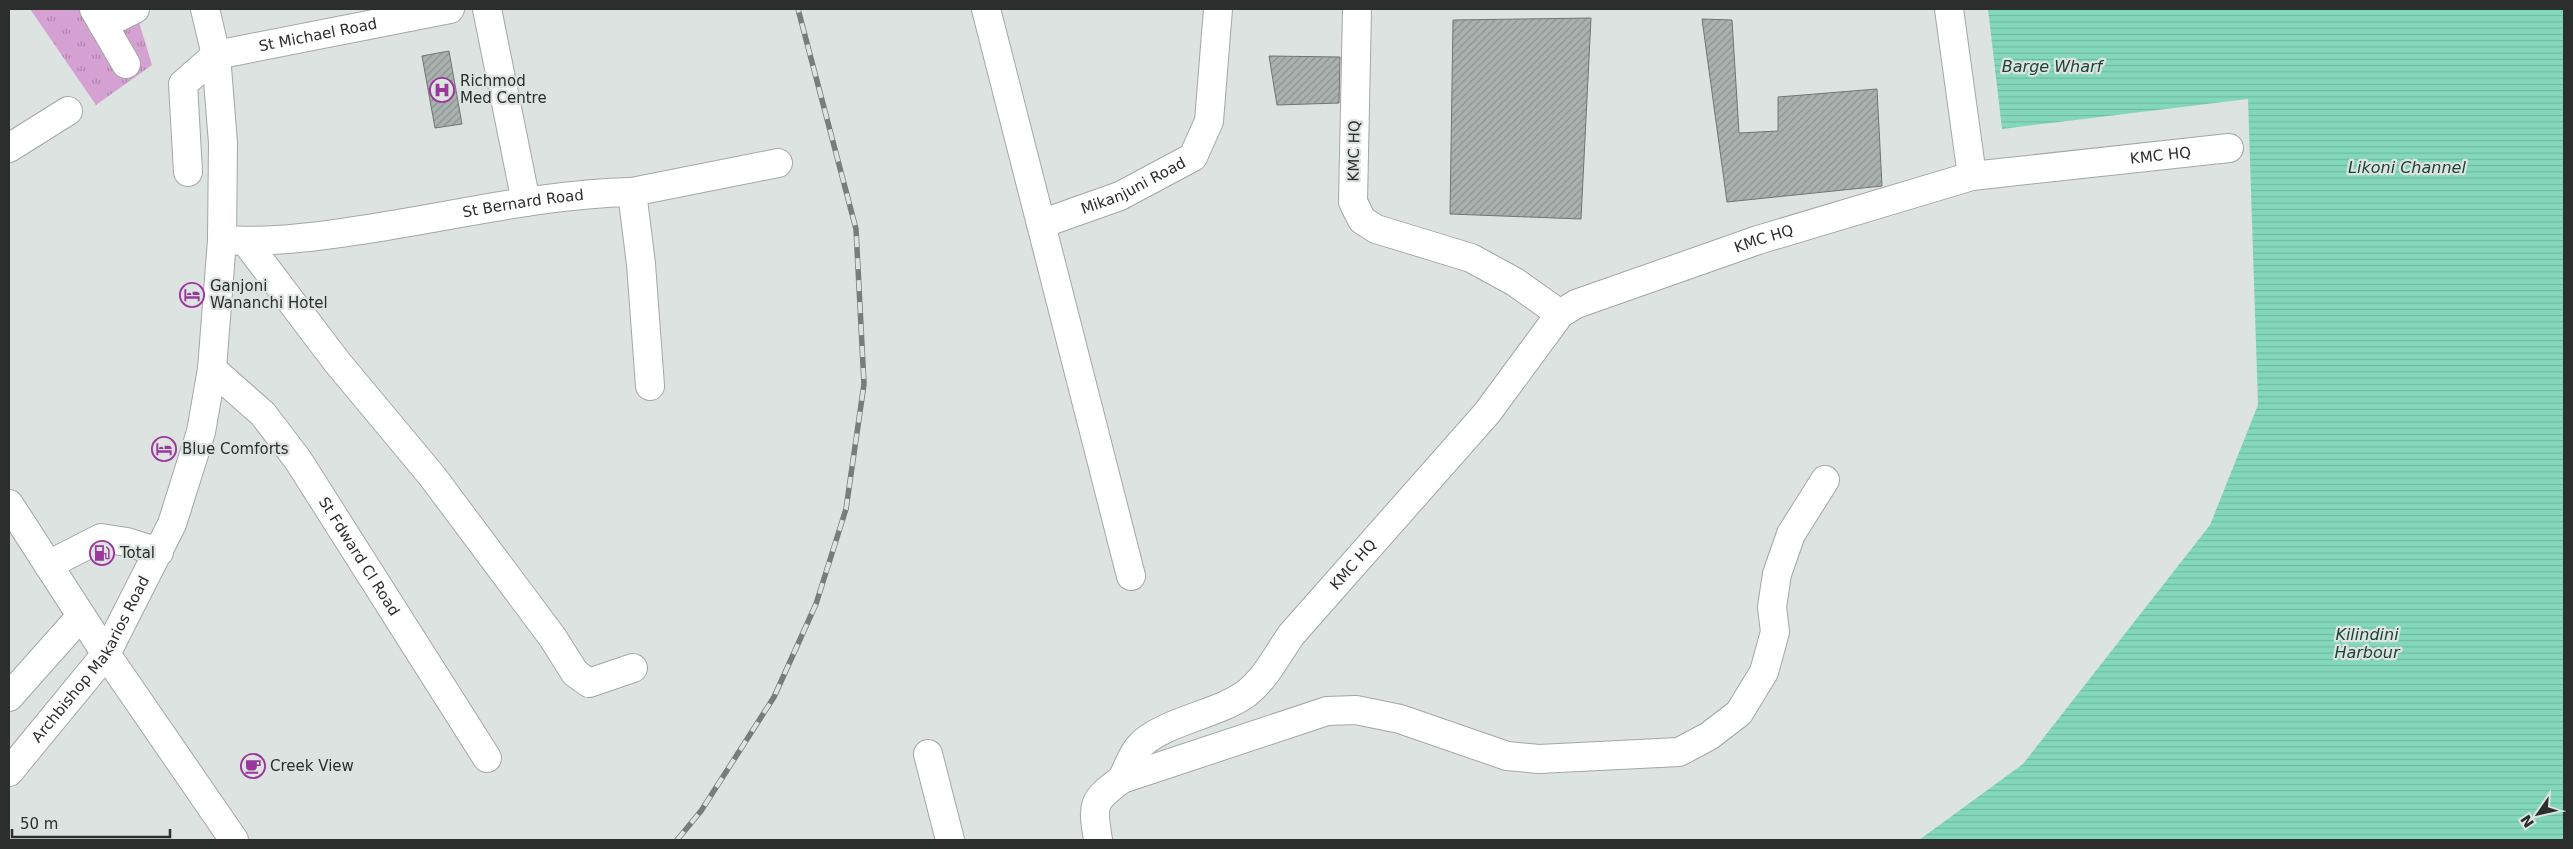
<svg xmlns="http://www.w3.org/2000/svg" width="2573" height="849" viewBox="0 0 2573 849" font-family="'DejaVu Sans',sans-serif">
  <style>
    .park { fill: url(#park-tufts) }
    .water { fill: url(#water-rules) }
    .building { fill: url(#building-hatch); stroke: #6f7673 }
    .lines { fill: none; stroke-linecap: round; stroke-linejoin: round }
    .minor-casing { stroke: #a1a8a5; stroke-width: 30 }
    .minor { stroke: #fff; stroke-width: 28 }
    .rail-casing { stroke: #787c7a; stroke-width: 5.5 }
    .rail { stroke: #dce3e0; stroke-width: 4; stroke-dasharray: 11; stroke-linecap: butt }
    .labels { text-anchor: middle; stroke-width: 4.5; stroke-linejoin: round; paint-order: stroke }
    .street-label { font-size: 15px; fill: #2b2e2c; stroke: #dce3e0 }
    .poi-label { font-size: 15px; fill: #2b2e2c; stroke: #dce3e0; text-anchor: start }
    .water-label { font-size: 16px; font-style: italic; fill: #1d4337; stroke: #dce3e0 }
  </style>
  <defs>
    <pattern id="park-tufts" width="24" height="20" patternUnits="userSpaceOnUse" patternTransform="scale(1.25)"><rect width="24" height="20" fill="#d5a1d3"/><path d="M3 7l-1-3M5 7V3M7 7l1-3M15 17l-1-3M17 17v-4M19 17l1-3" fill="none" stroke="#ad84ab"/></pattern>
    <pattern id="water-rules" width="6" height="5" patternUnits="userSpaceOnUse" patternTransform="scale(1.25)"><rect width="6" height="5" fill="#83d8bb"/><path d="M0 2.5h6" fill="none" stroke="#71baa1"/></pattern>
    <pattern id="building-hatch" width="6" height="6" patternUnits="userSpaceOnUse" patternTransform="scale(1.25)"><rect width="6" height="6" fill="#aab2af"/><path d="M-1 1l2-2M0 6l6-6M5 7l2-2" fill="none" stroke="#8b918f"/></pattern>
  </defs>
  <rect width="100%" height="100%" fill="#dce3e0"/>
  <path class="park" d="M30,9H135L152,65L96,105Z"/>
  <path class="water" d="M1988,9H2564V840H1919L2023,764L2210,525L2258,405L2248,99L2002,129Z"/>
  <path class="building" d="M1591,18L1581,219L1450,214L1453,20Z
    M1702,19L1732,20L1739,133L1778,131V97L1877,89L1882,186L1727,202Z
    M449,51L462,124L435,128L422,56Z
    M1269,56L1340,57L1339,103L1277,105Z"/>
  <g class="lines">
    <defs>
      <g id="minor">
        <path d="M94,9L126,64"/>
        <path d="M487,9L526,202"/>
        <path d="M986,9L1131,576"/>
        <path d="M1357,9L1353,202L1362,220L1376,229L1471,258L1515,282L1560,314"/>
        <path d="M1949,9L1972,176"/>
        <path d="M103,25L135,9"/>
        <path d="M9,148L68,111"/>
        <path id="s1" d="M188,172L183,84L216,55L450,9"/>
        <path d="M632,192L778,163"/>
        <path id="s2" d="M1041,224L1120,196L1193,157L1209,121L1218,9"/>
        <path id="s3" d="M222,240C266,243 310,238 354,231C446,218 538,194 632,192L641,264L650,386"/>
        <path d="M246,242L337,362L432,476L553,638L575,673L589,683L633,668"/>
        <path id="s4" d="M212,369L263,414L298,460L487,758"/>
        <path d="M9,504L106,654L234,840"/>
        <path d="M48,565L101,538L127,542L159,552"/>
        <path d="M9,697L81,616"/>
        <path d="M928,754L950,840"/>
        <path id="s5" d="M9,772L106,654L172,524L201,432L212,369L222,240L223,143L216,55L205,9"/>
        <path id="s6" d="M1122,779C1127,769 1131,757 1138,748C1159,722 1218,715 1247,693C1265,679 1278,654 1291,635L1487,413L1560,314L1576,304L1758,240L1972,176L2229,148"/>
        <path d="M1098,840C1092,804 1092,801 1122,779L1327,711L1356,710L1400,719L1507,756L1539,759L1679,752L1709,736L1739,713L1764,672L1775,632L1772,607L1777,574L1791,534L1825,480"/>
      </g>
    </defs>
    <use href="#minor" class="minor-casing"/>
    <use href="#minor" class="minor"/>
    <defs>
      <path id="rail" d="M677,840L701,811L774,697L816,604L846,509L864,384L856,229L798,9"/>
    </defs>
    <use href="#rail" class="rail-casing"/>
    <use href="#rail" class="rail"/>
  </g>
  <defs>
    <symbol id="hospital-ring" viewBox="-11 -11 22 22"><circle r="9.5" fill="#dce3e0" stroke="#9b379c" stroke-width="1.5"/><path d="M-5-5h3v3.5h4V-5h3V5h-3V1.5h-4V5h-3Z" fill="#9b379c"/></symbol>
    <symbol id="hotel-ring" viewBox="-11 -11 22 22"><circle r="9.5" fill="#dce3e0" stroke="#9b379c" stroke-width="1.5"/><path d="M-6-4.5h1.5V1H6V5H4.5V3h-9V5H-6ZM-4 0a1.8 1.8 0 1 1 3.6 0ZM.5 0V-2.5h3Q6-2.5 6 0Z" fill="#9b379c"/></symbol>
    <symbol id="fuel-ring" viewBox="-11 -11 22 22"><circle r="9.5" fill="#dce3e0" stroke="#9b379c" stroke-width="1.5"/><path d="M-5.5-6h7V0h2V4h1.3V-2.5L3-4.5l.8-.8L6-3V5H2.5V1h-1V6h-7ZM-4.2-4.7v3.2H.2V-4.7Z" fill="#9b379c"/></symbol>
    <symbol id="cafe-ring" viewBox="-11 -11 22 22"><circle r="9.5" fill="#dce3e0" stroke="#9b379c" stroke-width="1.5"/><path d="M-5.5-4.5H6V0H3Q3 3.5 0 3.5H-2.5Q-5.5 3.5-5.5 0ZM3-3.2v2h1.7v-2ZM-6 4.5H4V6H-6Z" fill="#9b379c"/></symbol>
  </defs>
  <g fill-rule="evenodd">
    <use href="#hospital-ring" x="428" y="76" width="28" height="28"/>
    <use href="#hotel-ring" x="178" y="281" width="28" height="28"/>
    <use href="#hotel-ring" x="150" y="435" width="28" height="28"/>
    <use href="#fuel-ring" x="88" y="539" width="28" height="28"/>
    <use href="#cafe-ring" x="239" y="752" width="28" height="28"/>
  </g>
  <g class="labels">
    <g class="street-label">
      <text dy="5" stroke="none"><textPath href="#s1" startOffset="236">St Michael Road</textPath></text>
      <text transform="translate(1354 151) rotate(-89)" y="5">KMC HQ</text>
      <text dy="5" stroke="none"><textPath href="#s6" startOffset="1275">KMC HQ</textPath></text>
      <text dy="5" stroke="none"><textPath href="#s2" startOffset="100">Mikanjuni Road</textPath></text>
      <text dy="5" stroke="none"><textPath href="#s3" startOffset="304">St Bernard Road</textPath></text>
      <text dy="5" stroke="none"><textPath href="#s6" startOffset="868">KMC HQ</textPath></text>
      <text dy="5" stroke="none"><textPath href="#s4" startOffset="240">St Fdward Cl Road</textPath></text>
      <text dy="5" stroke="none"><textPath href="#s6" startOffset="325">KMC HQ</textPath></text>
      <text dy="5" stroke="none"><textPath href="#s5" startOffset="140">Archbishop Makarios Road</textPath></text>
    </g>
    <g class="poi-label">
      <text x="460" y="86">Richmod<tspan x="460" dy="17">Med Centre</tspan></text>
      <text x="210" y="291">Ganjoni<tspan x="210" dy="17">Wananchi Hotel</tspan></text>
      <text x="182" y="454">Blue Comforts</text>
      <text x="120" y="558">Total</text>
      <text x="270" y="771">Creek View</text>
    </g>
    <g class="water-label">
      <text x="2052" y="72">Barge Wharf</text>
      <text x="2407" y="173">Likoni Channel</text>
      <text x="2367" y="640">Kilindini<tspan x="2367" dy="18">Harbour</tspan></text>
    </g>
  </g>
  <rect width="2573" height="849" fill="none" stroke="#2b2e2c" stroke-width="20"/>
  <g transform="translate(2538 814) rotate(236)" stroke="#dce3e0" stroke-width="4" paint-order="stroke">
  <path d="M0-4L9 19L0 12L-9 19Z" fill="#2b2e2c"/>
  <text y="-8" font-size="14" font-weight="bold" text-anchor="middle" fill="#2b2e2c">N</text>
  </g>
  <path d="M12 829v8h158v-8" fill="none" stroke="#2b2e2c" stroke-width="2.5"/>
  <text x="20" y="829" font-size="15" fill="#2b2e2c" stroke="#dce3e0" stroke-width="4" paint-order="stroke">50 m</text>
</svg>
